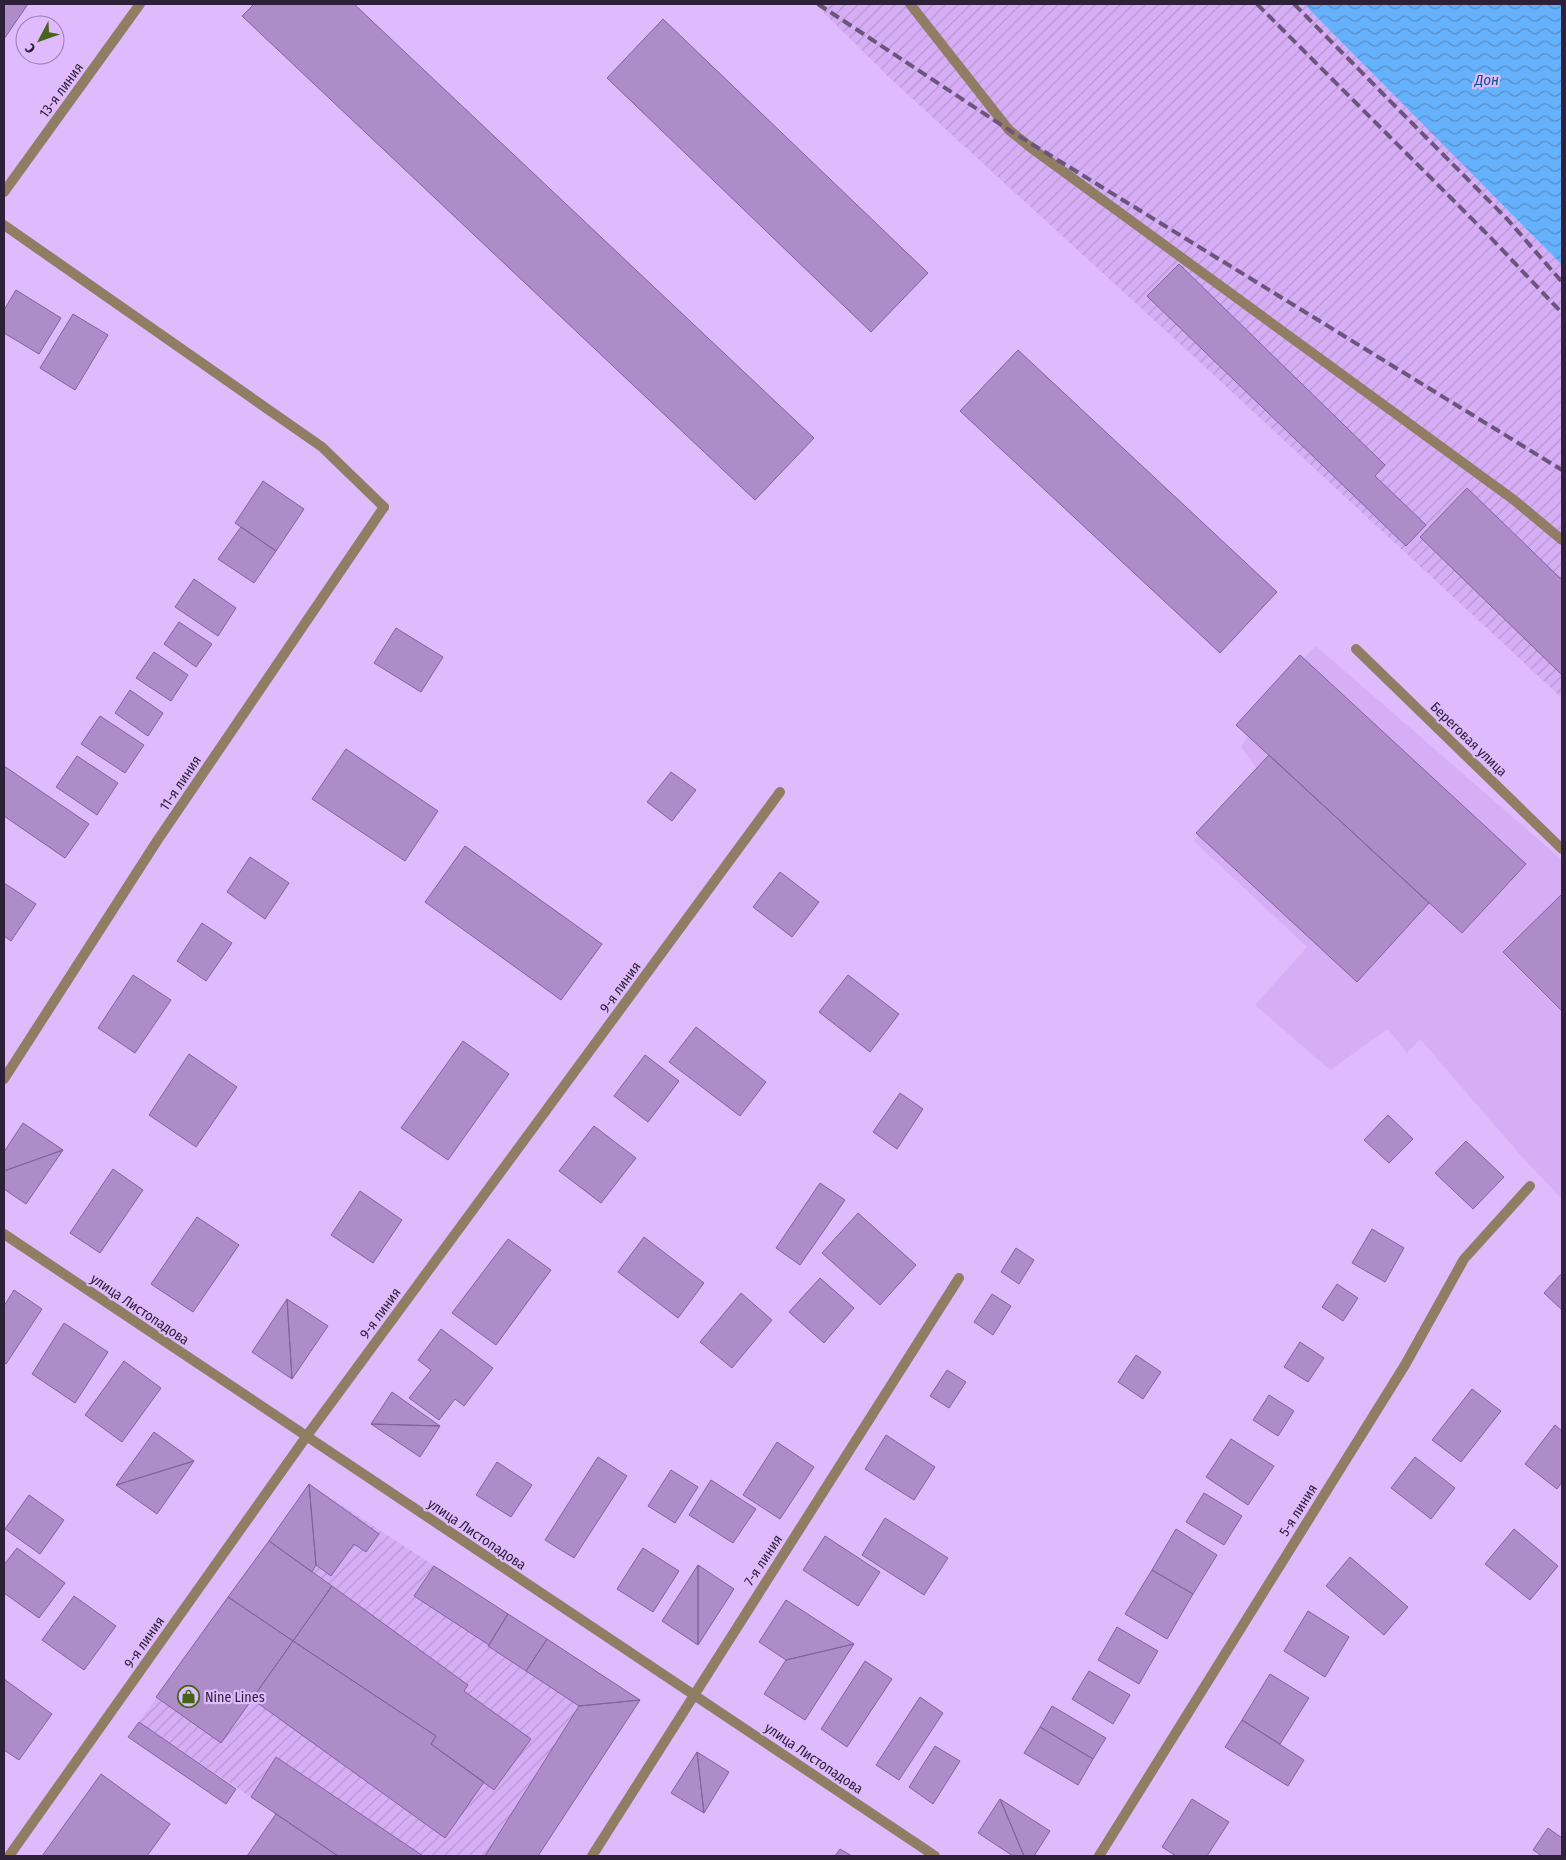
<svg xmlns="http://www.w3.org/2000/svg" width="1566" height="1860" viewBox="0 0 1566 1860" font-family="'Fira Sans Condensed',sans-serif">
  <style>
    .built { fill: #d6aef5 }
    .industrial { fill: url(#industrial-furrows) }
    .water { fill: url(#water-waves) }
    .building { fill: #ae8bc9; stroke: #84629e }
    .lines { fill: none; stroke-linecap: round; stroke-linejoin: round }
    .lane { stroke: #917c64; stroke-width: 10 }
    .street { stroke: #917c64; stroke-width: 10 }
    .rail { stroke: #6b557b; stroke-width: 4; stroke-dasharray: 10 5; stroke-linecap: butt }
    .labels { text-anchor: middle; stroke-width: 4.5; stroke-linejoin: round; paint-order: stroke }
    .street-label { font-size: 14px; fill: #2e2038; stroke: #dfbafc }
    .poi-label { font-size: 14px; fill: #2e2038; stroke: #dfbafc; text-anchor: start }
    .water-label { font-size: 15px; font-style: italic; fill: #0c548f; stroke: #dfbafc }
  </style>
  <defs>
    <pattern id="industrial-furrows" width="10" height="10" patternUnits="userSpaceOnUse" patternTransform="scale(1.25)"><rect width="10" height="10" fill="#d6aef5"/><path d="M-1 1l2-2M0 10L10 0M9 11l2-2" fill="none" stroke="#b895d3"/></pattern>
    <pattern id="water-waves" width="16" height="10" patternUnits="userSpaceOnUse" patternTransform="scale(1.25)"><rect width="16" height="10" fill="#66b1fb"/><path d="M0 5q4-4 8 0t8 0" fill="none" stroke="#5490cc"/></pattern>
  </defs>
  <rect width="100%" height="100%" fill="#dfbafc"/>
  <path class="built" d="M1316,646L1562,860V1199L1523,1158L1420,1039L1407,1053L1388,1029L1330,1070L1255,1005L1307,947L1194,841L1258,770L1241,747L1252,730L1245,718Z"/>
  <path class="industrial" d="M815,4H1304L1562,265V698L1191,354L891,79Z
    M309,1484L640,1700L538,1856H339L139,1722Z"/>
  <path class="water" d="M1304,4H1562V265Z"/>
  <path class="building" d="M4,4H28L4,39Z
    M254,4H354L814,438L755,500L242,16Z
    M663,19L928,273L871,332L607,78Z
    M1179,264L1385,465L1375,476L1426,525L1406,546L1147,296Z
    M16,290L61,318L39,354L4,333V310Z
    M73,314L108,335L75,390L40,368Z
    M1018,350L1277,592L1220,653L960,411Z
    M263,481L304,509L276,551L235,523Z
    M1467,488L1562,580V675L1420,537Z
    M241,527L276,551L254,583L218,559Z
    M194,579L236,608L218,636L175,607Z
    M179,622L212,644L196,667L164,644Z
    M396,628L443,657L421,692L374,663Z
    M154,652L188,675L171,701L136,678Z
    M1300,655L1526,864L1462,933L1236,725Z
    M130,690L163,713L148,736L115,713Z
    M100,716L144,745L125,773L81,744Z
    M346,749L438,811L405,861L312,799Z
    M1269,755L1429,903L1357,982L1196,833Z
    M77,756L118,783L97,815L56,787Z
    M4,766L89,824L65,858L4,816Z
    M671,772L696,790L672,821L647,802Z
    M465,846L602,944L561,1000L425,902Z
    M250,857L289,883L265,919L227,892Z
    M780,872L819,902L792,937L753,907Z
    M4,883L36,904L11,941L4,936Z
    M1561,895L1562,896V1011L1503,952Z
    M202,923L232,943L206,981L177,961Z
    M133,975L171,1000L135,1053L98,1028Z
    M848,975L899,1014L870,1052L819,1012Z
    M696,1027L766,1082L740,1116L669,1062Z
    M463,1041L509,1074L448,1160L401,1128Z
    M189,1054L237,1087L196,1147L149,1115Z
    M645,1055L679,1081L648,1122L614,1096Z
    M900,1093L923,1109L897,1149L873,1132Z
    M1388,1115L1413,1139L1389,1163L1364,1140Z
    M23,1123L63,1150L4,1171V1152Z
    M594,1126L636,1158L601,1203L559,1171Z
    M1466,1141L1504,1177L1473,1209L1435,1173Z
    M63,1150L26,1204L4,1189V1171Z
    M113,1169L143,1190L100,1253L70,1233Z
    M820,1183L845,1200L800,1265L776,1248Z
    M360,1191L402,1220L373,1263L331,1235Z
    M858,1213L916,1265L880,1305L822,1253Z
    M197,1217L239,1245L193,1312L151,1284Z
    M1372,1229L1404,1248L1385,1282L1352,1263Z
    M644,1237L704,1283L678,1318L618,1272Z
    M508,1239L551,1270L496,1345L452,1313Z
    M1016,1248L1034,1260L1019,1284L1001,1272Z
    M1562,1273V1310L1544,1293Z
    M820,1278L854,1308L824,1343L789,1312Z
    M1337,1284L1358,1298L1343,1321L1322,1307Z
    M14,1290L42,1309L6,1364L4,1363V1306Z
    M741,1293L772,1320L732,1368L700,1342Z
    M992,1294L1011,1306L993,1335L974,1322Z
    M287,1299L292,1379L252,1352Z
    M287,1299L328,1326L292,1379Z
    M64,1323L108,1352L75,1403L32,1374Z
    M441,1329L493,1368L464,1406L455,1399L439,1420L409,1398L431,1370L418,1360Z
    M1300,1342L1324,1358L1308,1382L1284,1367Z
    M1136,1355L1161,1372L1143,1399L1118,1382Z
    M124,1361L161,1388L122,1442L85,1415Z
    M947,1370L966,1382L949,1408L930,1396Z
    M1472,1389L1501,1411L1461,1462L1432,1440Z
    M392,1392L440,1426L371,1424Z
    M1269,1395L1294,1411L1278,1436L1253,1420Z
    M371,1424L440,1426L420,1457Z
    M1555,1425L1562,1431V1482L1557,1489L1525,1464Z
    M154,1432L194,1461L116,1485Z
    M886,1435L935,1467L914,1500L865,1469Z
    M1231,1439L1274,1466L1248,1505L1206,1477Z
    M777,1442L814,1467L780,1519L743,1495Z
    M598,1457L627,1476L574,1558L545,1540Z
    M1415,1457L1455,1488L1431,1519L1391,1488Z
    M194,1461L157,1514L116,1485Z
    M497,1462L532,1485L511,1517L476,1495Z
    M671,1470L698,1487L675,1523L648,1506Z
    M711,1480L756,1509L733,1543L689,1515Z
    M309,1484L316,1565L312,1572L269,1541Z
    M309,1484L379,1534L366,1552L354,1544L331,1576L316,1565Z
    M1204,1493L1242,1516L1224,1545L1186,1522Z
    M29,1495L64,1520L40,1554L5,1529Z
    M885,1518L948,1558L924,1595L862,1555Z
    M1176,1529L1217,1555L1193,1594L1152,1570Z
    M1514,1529L1558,1566L1530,1600L1485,1564Z
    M825,1536L880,1572L858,1606L803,1570Z
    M269,1541L332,1586L293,1641L228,1597Z
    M17,1548L65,1583L39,1618L4,1593V1565Z
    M643,1548L679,1571L653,1612L617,1589Z
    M1350,1557L1408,1607L1384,1635L1326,1586Z
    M698,1565L734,1589L698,1645Z
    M698,1565V1645L662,1621Z
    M434,1566L508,1614L489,1645L414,1596Z
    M1152,1570L1193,1594L1167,1639L1125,1614Z
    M332,1586L468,1685L464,1691L531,1739L494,1790L431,1744L436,1736L293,1641Z
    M74,1596L116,1626L84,1670L42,1640Z
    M228,1597L293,1641L221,1743L156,1697Z
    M786,1600L854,1644L786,1660L759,1642Z
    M1308,1611L1349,1637L1325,1677L1284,1651Z
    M508,1614L547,1639L526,1671L488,1646Z
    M1117,1627L1158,1651L1139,1684L1098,1660Z
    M547,1639L640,1700L579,1706L526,1671Z
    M293,1641L436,1736L431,1744L484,1782L445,1838L252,1699Z
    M854,1644L805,1720L764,1694L786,1660Z
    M865,1661L892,1679L847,1747L821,1729Z
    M1089,1671L1130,1695L1113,1724L1072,1699Z
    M1270,1674L1309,1698L1280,1744L1242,1720Z
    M4,1679L52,1714L19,1760L4,1750Z
    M920,1697L943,1713L899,1780L876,1765Z
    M640,1700L538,1856H485L579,1706Z
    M1052,1706L1106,1738L1093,1759L1040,1727Z
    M1242,1720L1304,1760L1288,1786L1225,1747Z
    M139,1722L236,1789L226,1804L128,1737Z
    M1040,1727L1093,1759L1078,1785L1024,1753Z
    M935,1746L960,1761L933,1804L909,1787Z
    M697,1752L729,1772L704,1813Z
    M697,1752L704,1813L671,1793Z
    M276,1757L423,1856H338L251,1797Z
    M101,1774L170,1824L147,1856H42Z
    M1000,1799L1050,1831L1034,1856H1024Z
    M1000,1799L1024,1856H1013L978,1833Z
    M1192,1799L1229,1822L1207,1856H1176L1162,1847Z
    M276,1814L338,1856H247Z
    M1548,1828L1562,1838V1856H1542L1533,1850Z
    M840,1849L852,1856H835Z"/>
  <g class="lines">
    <path class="lane" d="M910,4L1009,130L1034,150L1514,500L1562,540
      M4,225L322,447L384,507"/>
    <path class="street" d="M4,192L140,4
      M1356,649L1562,849
      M4,1079L157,841L384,507
      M4,1234L935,1856
      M9,1856L306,1437L780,792
      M592,1856L959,1278
      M1099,1856L1405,1365L1464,1259L1530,1186"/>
    <path class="rail" d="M818,4L1009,130L1562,470
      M1257,4L1491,238L1562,313
      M1294,4L1508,220L1562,282"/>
  </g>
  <defs>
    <symbol id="shop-ring" viewBox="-11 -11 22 22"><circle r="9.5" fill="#dfbafc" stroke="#446419" stroke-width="1.5"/><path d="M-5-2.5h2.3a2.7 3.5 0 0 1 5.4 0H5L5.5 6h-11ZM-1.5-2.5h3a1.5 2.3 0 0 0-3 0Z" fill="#446419"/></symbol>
  </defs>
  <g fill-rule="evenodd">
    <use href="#shop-ring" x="176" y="1684" width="25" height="25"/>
  </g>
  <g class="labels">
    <g class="street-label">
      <text transform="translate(61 90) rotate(-54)" y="5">13-я линия</text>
      <text transform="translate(1469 739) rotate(44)" y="5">Береговая улица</text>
      <text transform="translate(180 783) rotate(-56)" y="5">11-я линия</text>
      <text transform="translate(620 987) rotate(-54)" y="5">9-я линия</text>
      <text transform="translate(140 1309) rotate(34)" y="5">улица Листопадова</text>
      <text transform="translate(380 1313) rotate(-54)" y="5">9-я линия</text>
      <text transform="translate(1298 1510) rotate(-58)" y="5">5-я линия</text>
      <text transform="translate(477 1534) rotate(34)" y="5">улица Листопадова</text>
      <text transform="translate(763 1560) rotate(-57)" y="5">7-я линия</text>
      <text transform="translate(144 1642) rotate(-55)" y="5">9-я линия</text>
      <text transform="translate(814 1758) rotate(34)" y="5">улица Листопадова</text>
    </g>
    <g class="poi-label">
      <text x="205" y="1702">Nine Lines</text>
    </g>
    <g class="water-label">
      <text x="1487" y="85">Дон</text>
    </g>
  </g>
  <rect width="1566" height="1860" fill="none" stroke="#2e2038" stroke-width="10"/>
  <g transform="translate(40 40) rotate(229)"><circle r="24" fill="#dfbafc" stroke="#987cae"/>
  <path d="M0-4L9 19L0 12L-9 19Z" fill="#446419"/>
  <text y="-8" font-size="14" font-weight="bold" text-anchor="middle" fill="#2e2038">С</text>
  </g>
</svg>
